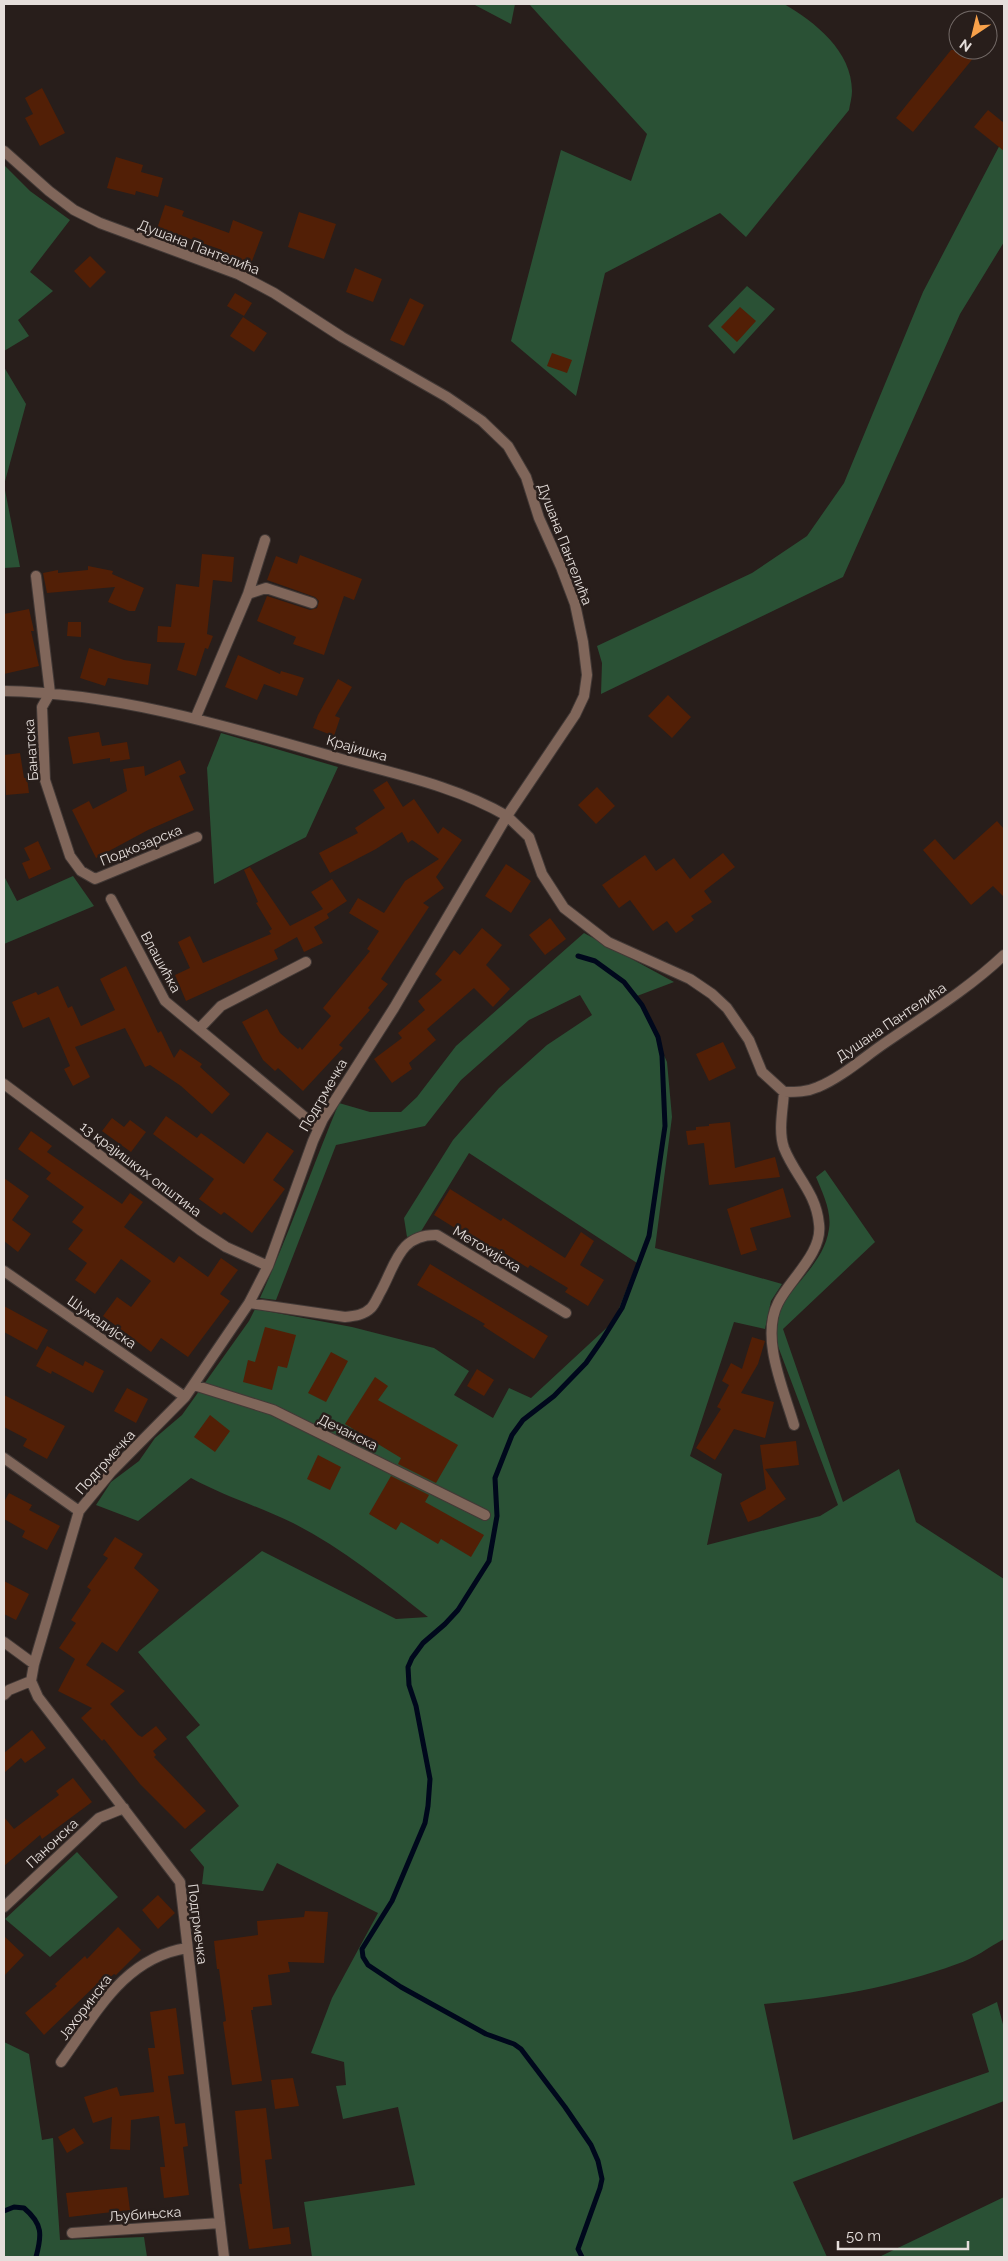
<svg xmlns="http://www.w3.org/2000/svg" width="1008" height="2261" viewBox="0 0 1008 2261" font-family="Raleway,sans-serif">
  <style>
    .green { fill: #2a5135 }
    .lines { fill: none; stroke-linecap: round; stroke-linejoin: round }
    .stream { stroke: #00081c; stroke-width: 5 }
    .building { fill: #521f06 }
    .minor-casing { stroke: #423936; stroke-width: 12 }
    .minor { stroke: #80665a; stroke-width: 10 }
    .labels { text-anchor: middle; stroke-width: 5; stroke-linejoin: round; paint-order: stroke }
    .street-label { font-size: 14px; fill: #e5dedb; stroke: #281e1b }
  </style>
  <rect width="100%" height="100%" fill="#281e1b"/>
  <path class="green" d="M473,4H515L511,24Z
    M529,4H784C815,22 852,51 852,91C852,97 850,104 849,110L746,237L720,213L605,273L576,396L511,341L561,150L631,181L647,134Z
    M1004,137V242L960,314L843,577L601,694L602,663L597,646L752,573L807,536L844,483L923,292Z
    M4,165L30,191L70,220L30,272L53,291L18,320L29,336L4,351Z
    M747,286L775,309L734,354L708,326Z
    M4,367L26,404L4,485L20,567L4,568Z
    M221,733L338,767L306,837L214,884L207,768Z
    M4,876L17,901L73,876L94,906L4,944Z
    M584,933L674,982L637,996L667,1062L672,1117L655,1248L782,1284L771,1301L765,1329L734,1322L690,1456L722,1474L707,1545L820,1516L838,1505L773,1333C775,1326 776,1318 779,1311C794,1282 824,1263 829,1229C832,1211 822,1192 816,1177L825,1170L875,1242L783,1329L843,1502L899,1469L916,1522L1004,1579V1939C989,1947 974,1959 957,1964C895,1987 829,1998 764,2004L793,2140L989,2072L972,2014L997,2002L1004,2028V2101L793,2182L827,2257H312L304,2202L415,2185L398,2107L343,2119L336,2086L346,2085L344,2062L311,2053L332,1998L378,1913L277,1863L263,1891L202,1884L204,1867L190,1850L239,1806L186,1737L200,1725L138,1652L262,1551L396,1619L428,1617C385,1583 342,1548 293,1523C260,1507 224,1496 191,1478L138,1521L96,1505L111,1482L139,1461L155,1438L182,1415L249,1321L255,1309L352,1327L434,1348L469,1371L454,1395L493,1418L509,1388L531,1398L614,1321L637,1263L469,1153L420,1233L407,1237L404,1218L453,1140L499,1088L547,1045L592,1015L580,995L529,1020L461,1080L425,1126L336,1145L276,1300L260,1298C289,1234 312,1168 339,1103L370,1112H401L417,1097L456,1046Z
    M77,1852L118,1897L50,1957L5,1919Z
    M4,2042L29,2054L42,2140L53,2138L60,2240L144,2237L147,2257H4Z
    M1004,2197V2257H879Z"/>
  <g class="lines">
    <path class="stream" d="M578,956L595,961L624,982L642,1005L658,1037L662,1056L665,1126L649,1236L622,1308L602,1340L586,1363L554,1396L523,1420L512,1435L495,1478L497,1516L489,1561L458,1610L445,1624L423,1643L412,1658L408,1667L409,1685L416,1706L430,1779L428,1806L425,1823L392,1901L362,1949L363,1957L368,1965L401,1987L486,2034L514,2044L521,2049L565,2107L591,2145L598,2161L602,2179L600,2188L578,2249L582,2257
      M4,2211L14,2207L24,2208C43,2224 42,2235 36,2257"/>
  </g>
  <path class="building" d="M951,50H967L975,56L913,132L896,118Z
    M42,88L65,133L40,146L25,118L33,114L25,98Z
    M988,110L1004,123V151L974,127Z
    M116,157L143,165L141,172L163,178L158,197L136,191L135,195L107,188Z
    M165,205L184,211L182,216L229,233L233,220L263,232L249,269L219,258L222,250L176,234L175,236L157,229Z
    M299,212L336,224L324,259L288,247Z
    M90,256L106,272L90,288L74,271Z
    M355,268L382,279L373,302L346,292Z
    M235,293L252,303L244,316L227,306Z
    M410,298L424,305L404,346L390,340Z
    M740,307L756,321L737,342L721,327Z
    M243,317L267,333L254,352L230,336Z
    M552,353L572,360L567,373L547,366Z
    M202,554L234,557L232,582L213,580L207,634L213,636L208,649L205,648L196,676L177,670L185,643L157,642L158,626L171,627L176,584L199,587Z
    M300,555L362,579L354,600L344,596L324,655L293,644L296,637L257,621L267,596L310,610L317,608L319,601L315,597L267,580L276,556L297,564Z
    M88,566L113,571L112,574L144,588L135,611H129L108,602L115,587L47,593L43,573L58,570V573L88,570Z
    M29,609L34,631H31L39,666L4,674V614Z
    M68,622H81V637L67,636Z
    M89,648L124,660L151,664L148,685L108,678L105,686L80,678Z
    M238,655L280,674L281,671L304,678L297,696L264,684L257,700L225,687Z
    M338,679L352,687L335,716L340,718L334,736L313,728L318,715Z
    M668,695L691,717L672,738L648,716Z
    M99,732L102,746L127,742L130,759L110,762V758L73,764L68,737Z
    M20,753L24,778H27L29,793L6,795L4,755Z
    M180,760L186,773L179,776L194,810L148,830L96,858L72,810L89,801L93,809L127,791L123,769L144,766L145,776Z
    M387,781L403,807L414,799L438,834L443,827L462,840L436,877L444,888L423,903L429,907L381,979L388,984L368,1008L370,1010L339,1045L343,1048L303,1091L278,1068L275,1071L263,1060L242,1022L267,1009L280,1033L298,1049L300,1047L302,1050L331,1016L323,1008L370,951L367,949L379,931L349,913L358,898L384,913L405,881L439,859L412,840L408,843L402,832L376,849L330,873L319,853L358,833L355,828L385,808L373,790Z
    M597,787L615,806L596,824L578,805Z
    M997,821L1004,829V897L993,886L971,905L923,850L935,839L954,860Z
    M38,841L51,869L29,879L22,863L30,860L24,848Z
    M723,853L735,867L704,891L712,902L691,916L694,920L676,933L667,921L653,931L630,900L619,908L602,885L645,855L656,871L674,858L690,879Z
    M506,864L531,881L511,913L485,896Z
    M250,867L290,926L323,909L311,892L332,879L347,901L327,914L329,918L314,927L323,943L304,952L297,937L274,950L278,959L186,1001L175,975L190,968L178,942L190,936L203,963L271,934L269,931L272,929L256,903L258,902L244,870Z
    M550,918L566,939L545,955L529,935Z
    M482,928L502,945L486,965L510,989L493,1007L474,988L427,1029L436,1040L409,1063L412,1069L392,1083L374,1059L402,1038L398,1033L425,1010L418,1001L442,980L435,974L454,950L460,955Z
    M126,966L158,1033L161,1031L174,1058L180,1049L202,1064L200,1067L230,1094L212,1114L181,1086L150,1065L145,1067L125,1028L75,1047L90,1077L73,1086L64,1069L70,1066L49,1017L23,1028L12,1002L36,992L38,995L58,986L68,1008L72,1006L81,1026L115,1010L100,979Z
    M723,1042L736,1068L709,1081L696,1054Z
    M166,1116L197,1138L201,1133L244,1164L267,1132L294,1151L273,1180L285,1189L252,1233L224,1212L221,1215L199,1199L214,1179L153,1134Z
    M112,1118L124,1127L130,1120L146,1132L131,1152L102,1131Z
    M730,1122L735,1168L775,1157L780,1177L709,1185L704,1143L688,1145L686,1131L696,1130V1127L709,1126V1124Z
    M31,1131L52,1146L47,1152L122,1204L130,1193L143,1202L124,1227L174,1263L179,1256L208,1277L221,1258L238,1270L220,1294L230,1301L188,1357L161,1338L151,1352L103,1316L117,1297L131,1307L151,1281L121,1259L95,1294L75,1280L87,1263L68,1249L83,1230L72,1222L84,1207L46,1179L51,1173L18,1149Z
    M4,1178L29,1196L12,1220L31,1234L18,1252L4,1241Z
    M783,1188L791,1217L750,1228L757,1250L741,1255L727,1209Z
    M450,1189L501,1221L503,1218L565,1258L581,1232L594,1241L580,1265L604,1280L588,1306L565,1292L568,1288L530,1265L528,1268L495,1247L492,1251L434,1215Z
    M430,1264L548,1336L534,1359L483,1326L485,1324L417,1285Z
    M4,1306L48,1330L37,1350L4,1332Z
    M265,1327L296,1335L287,1368L278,1366L272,1390L243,1382L248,1360L255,1362Z
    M752,1337L765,1341L758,1364L741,1393L774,1402L765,1438L734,1429L715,1460L696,1448L721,1409L717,1407L729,1385L722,1381L731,1363L742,1369Z
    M47,1346L83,1366L85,1361L104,1371L93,1393L52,1371L51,1374L36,1366Z
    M331,1352L348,1361L326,1402L308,1393Z
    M477,1369L494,1380L484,1396L467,1386Z
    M375,1377L388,1386L378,1400L458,1445L436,1483L398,1464L401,1458L345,1424Z
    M127,1388L148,1399L136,1423L114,1411Z
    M4,1395L65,1426L47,1459L23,1446L27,1439L4,1427Z
    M210,1415L230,1431L215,1452L194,1437Z
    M796,1441L799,1465L765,1469L786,1499L760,1517L748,1522L740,1503L766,1489L760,1445Z
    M318,1455L341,1467L330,1490L307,1479Z
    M391,1476L429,1495L425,1502L484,1535L471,1557L441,1539L438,1544L401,1522L396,1530L369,1514Z
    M9,1493L32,1505L29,1510L60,1526L47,1550L22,1537L25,1531L4,1519V1502Z
    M115,1537L143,1554L134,1568L159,1590L117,1652L102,1642L86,1665L125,1691L110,1704L138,1735L142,1737L156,1726L167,1739L153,1751L156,1755L154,1757L206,1811L185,1829L140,1784L104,1739L102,1741L81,1718L92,1708L58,1691L75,1659L59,1648L76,1623L71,1620L91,1590L87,1587L108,1558L103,1555Z
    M4,1581L29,1594L16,1620L4,1614Z
    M32,1730L46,1748L25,1763L21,1758L4,1773V1753Z
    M73,1778L92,1802L42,1839L40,1835L4,1866V1817L14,1829L59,1795L56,1791Z
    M158,1895L175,1913L158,1929L142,1910Z
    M305,1911L328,1912L324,1963L288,1962L290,1972L268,1975L272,2005L253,2007V2010H251L262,2081L232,2085L223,2022L226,2021L219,1969H217L214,1941L258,1935L257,1921L304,1917Z
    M118,1927L141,1950L116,1975L114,1974L100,1986L98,1983L44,2035L25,2013L57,1986L55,1984L85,1956L87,1959Z
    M4,1936L24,1955L4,1976Z
    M176,2008L184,2074L168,2076L175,2124L185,2123L188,2146L183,2147L189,2195L164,2198L160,2167H165L159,2116L131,2120L130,2150L110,2149L112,2117L93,2123L84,2097L117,2087L120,2096L154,2092L148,2048H155L150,2012Z
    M293,2078L299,2106L275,2109L271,2080Z
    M266,2108L272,2159L265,2160L273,2229L289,2227L291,2244L249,2249L239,2184H242L235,2111Z
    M74,2128L84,2143L67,2153L58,2137Z
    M127,2187L130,2210L69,2217L66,2193Z"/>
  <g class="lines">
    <defs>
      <path id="minor" d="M4,151L49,191L74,210L100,223L238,274L274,293L342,337L447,397L482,421L508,446L526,477L539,518L561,567L575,604L583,642L587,675L584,696L575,715L507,816L529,837L542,874L564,908L608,942L690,979L712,994L727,1008L749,1040L762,1072L784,1092C796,1092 807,1092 818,1087C840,1078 862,1059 882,1045C924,1016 967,990 1004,955
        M36,576L50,693L42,707L45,780L70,856L81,871L95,879L197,837
        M248,594L266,588L312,603
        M4,691C118,693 229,727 338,758C395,774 456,786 507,816L394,1008L323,1119L313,1141L268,1266L249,1303L185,1397L111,1472L79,1511L34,1664L31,1681L38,1697L180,1882L224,2257
        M195,719L248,594L265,540
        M111,899L165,1001L318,1128
        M199,1029L221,1006L306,962
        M4,1084L200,1230L226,1247L268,1266
        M784,1092C783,1109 778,1131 784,1148C795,1176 816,1192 819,1224C823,1253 789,1280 778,1303C760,1338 784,1390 794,1425
        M4,1271L185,1397
        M249,1303L345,1317C355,1316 364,1315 371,1308C375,1304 378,1296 381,1291C396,1263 400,1234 437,1235L566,1313
        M194,1385L273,1410L485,1515
        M4,1458L79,1511
        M4,1642L34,1664
        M4,1695L9,1690L31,1681
        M4,1907L99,1818L124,1808
        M61,2062C96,2014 123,1958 187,1948
        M72,2233L220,2223"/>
    </defs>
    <use href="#minor" class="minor-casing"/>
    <use href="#minor" class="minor"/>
  </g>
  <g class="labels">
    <g class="street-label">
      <text transform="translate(199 247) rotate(21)" y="5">Душана Пантелића</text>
      <text transform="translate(565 544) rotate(69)" y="5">Душана Пантелића</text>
      <text transform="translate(357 748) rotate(16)" y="5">Крајишка</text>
      <text transform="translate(31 750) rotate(-94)" y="5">Банатска</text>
      <text transform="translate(141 845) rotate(-22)" y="5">Подкозарска</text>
      <text transform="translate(161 962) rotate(61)" y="5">Влашићка</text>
      <text transform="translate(891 1022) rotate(-34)" y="5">Душана Пантелића</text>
      <text transform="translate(323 1095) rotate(-60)" y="5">Подгрмечка</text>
      <text transform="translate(141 1169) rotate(37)" y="5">13 крајишких општина</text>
      <text transform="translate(487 1249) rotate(31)" y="5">Метохијска</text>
      <text transform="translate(102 1322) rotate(35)" y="5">Шумадијска</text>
      <text transform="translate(348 1432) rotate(26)" y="5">Дечанска</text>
      <text transform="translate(105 1462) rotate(-48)" y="5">Подгрмечка</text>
      <text transform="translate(52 1843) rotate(-43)" y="5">Панонска</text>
      <text transform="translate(198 1924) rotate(83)" y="5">Подгрмечка</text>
      <text transform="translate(85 2007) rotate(-53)" y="5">Јахоринска</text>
      <text transform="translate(145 2214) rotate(-4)" y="5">Љубињска</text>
    </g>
  </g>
  <rect width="1008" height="2261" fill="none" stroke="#e5dedb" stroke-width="10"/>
  <g transform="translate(973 35) rotate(215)"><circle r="24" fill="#281e1b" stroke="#746b68"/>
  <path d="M0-4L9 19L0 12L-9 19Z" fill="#f8a14a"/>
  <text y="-8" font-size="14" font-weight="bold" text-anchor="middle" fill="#e5dedb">N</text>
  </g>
  <path d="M838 2241v8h130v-8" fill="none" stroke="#e5dedb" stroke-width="2.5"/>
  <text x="846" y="2241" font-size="15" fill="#e5dedb" stroke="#281e1b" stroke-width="4" paint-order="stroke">50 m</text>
</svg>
